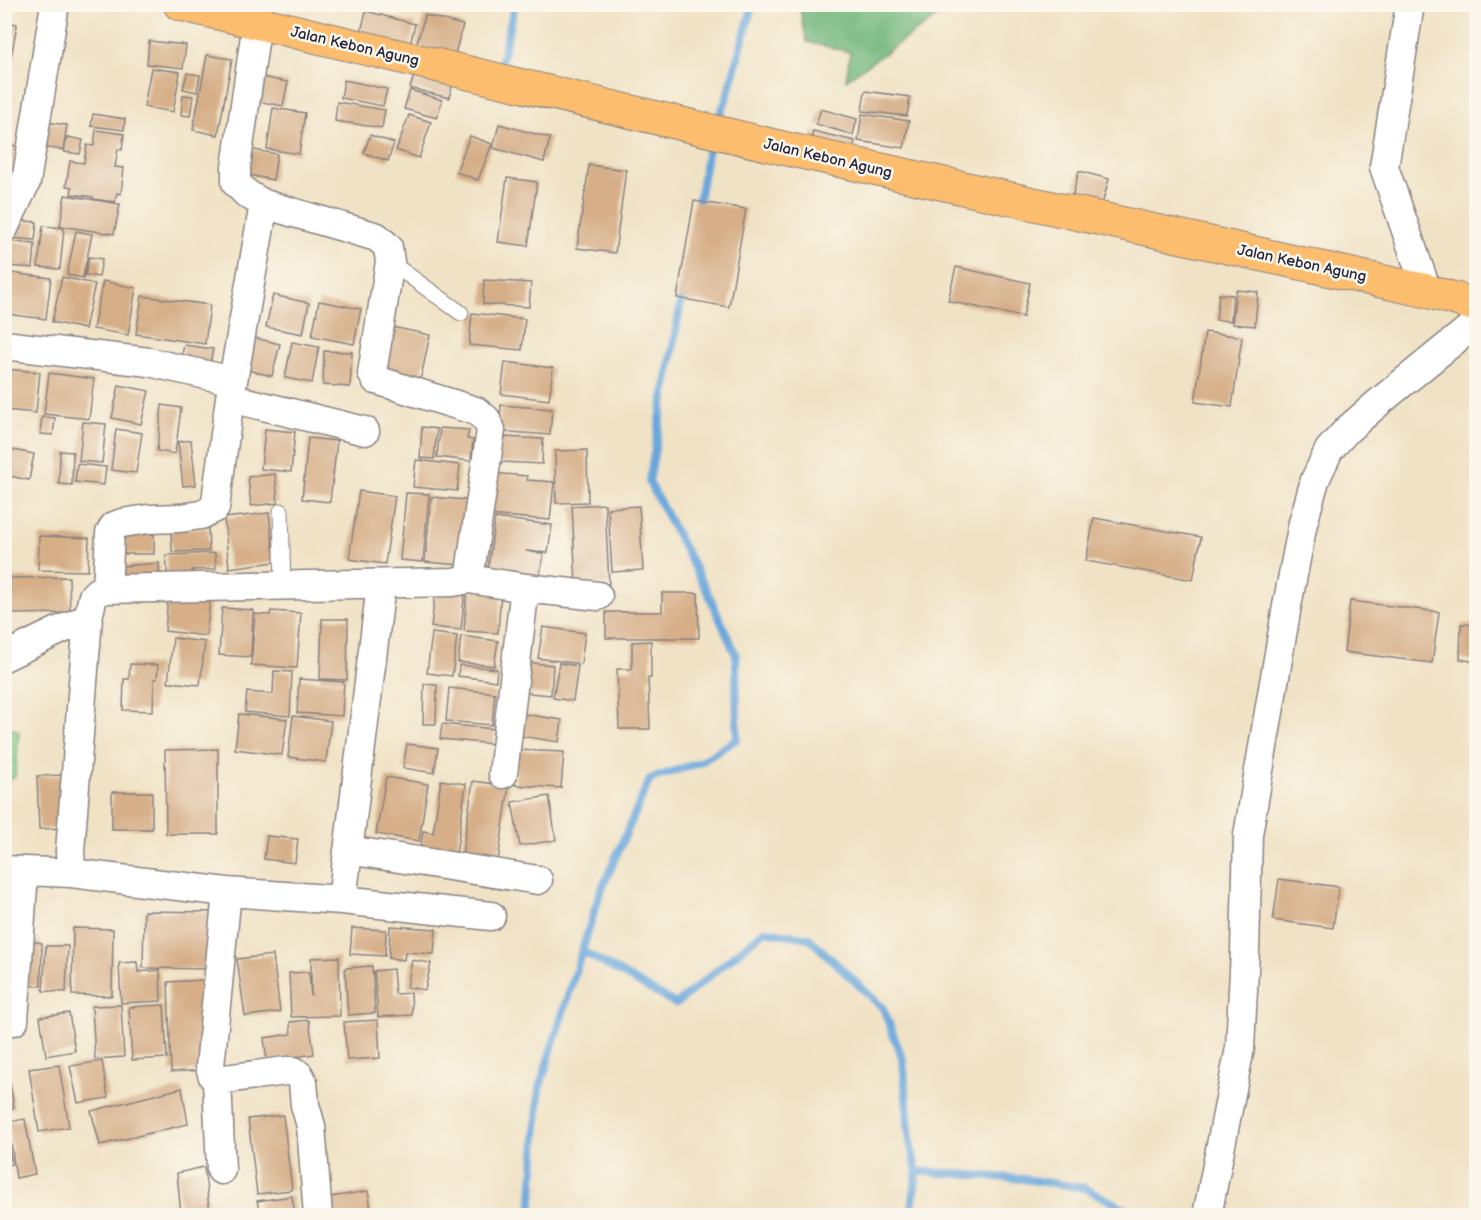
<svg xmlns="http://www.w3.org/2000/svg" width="1481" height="1220" viewBox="0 0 1481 1220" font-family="'Balsamiq Sans',sans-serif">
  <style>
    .green { fill: #8bd38e; stroke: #567a64; stroke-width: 1.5 }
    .forest { fill: #70b579; stroke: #496c5a; stroke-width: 1.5 }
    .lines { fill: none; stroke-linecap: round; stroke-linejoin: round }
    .stream { stroke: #6ba7dc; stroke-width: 8 }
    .building { fill: #d6af88 }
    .lane-casing { stroke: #898280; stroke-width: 17 }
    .street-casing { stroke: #898280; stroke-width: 31 }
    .primary-casing { stroke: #898280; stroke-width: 35 }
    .lane { stroke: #fff; stroke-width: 15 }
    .street { stroke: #fff; stroke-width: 28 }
    .primary { stroke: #fcbd6e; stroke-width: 33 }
    .labels { text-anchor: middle; stroke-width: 5; stroke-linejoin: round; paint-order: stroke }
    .street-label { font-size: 15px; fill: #22223b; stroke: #fbf7ec }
  </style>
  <rect width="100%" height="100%" fill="#fbf7ec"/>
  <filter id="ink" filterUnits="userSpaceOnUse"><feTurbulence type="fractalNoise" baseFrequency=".0167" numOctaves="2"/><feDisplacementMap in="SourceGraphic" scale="12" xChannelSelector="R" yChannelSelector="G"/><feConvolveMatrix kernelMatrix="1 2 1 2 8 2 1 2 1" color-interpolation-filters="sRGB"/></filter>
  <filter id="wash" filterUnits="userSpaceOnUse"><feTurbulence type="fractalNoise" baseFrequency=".008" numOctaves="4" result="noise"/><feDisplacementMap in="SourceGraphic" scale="24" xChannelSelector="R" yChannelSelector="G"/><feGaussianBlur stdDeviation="1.35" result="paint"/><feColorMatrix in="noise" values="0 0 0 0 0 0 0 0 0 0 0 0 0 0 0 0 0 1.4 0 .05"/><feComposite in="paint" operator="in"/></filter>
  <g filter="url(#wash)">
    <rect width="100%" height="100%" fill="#f0e2c5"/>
    <path class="green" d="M5,725L19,732L15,776L5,784Z"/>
    <path class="forest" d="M799,5V4L954,5L846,80L850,52L807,42Z"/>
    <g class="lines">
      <path class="stream" d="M499,71L515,4
        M719,117L726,100L753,4
        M697,211L710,138
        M582,951L676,1004L764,931L809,938L883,1008L903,1060L910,1142L917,1171L1024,1179L1085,1188L1139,1216
        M531,1216L539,1089L600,893L650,779L701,762L737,739L736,655L708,593L649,482L683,290
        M911,1216L917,1171"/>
    </g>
    <g id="blocks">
      <path class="building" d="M366,11L415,24L408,53L359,40Z
        M425,15L463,25L454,57L416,46Z
        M4,21L17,24L10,63L4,62Z
        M149,41L186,45L183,68L147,64Z
        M207,55L232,59L218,135L193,130Z
        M151,68L180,72L173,112L144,107Z
        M187,73L200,75L197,92L183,89Z
        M415,73L453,83L449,98L410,88Z
        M256,76L288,82L283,106L251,100Z
        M344,80L387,89L383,106L341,98Z
        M410,90L442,100L437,118L404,109Z
        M865,91L910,97L907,116L862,111Z
        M183,95L193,96L190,116L181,115Z
        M337,102L385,110L382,128L335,121Z
        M273,108L305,113L299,154L267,149Z
        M821,109L857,119L853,135L816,124Z
        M93,114L125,119L124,130L91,126Z
        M862,114L909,121L904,148L858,141Z
        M409,115L431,122L419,158L396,150Z
        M45,122L67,125L63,150L42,147Z
        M499,124L550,138L544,162L493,148Z
        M96,130L124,134L122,150L118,149L115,167L124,168L121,194L117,193L115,202L93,199V197L71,194L72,187L66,186L70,161L84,163L87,145L94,146Z
        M813,131L855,141L850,162L808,152Z
        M370,135L394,143L388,161L364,153Z
        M470,136L492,144L478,180L456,172Z
        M67,137L83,140L80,154L64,152Z
        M4,143L20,147L21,183L4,176Z
        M242,148L277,154L273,180L238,173Z
        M589,165L626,170L615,253L577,248Z
        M1079,171L1109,179L1101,208L1071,201Z
        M507,178L537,182L528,246L498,242Z
        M65,195L120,204L114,234L60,226Z
        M694,201L746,209L729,307L677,298Z
        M12,220L37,222L35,240L10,238Z
        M43,226L64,228L60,269L38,267Z
        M76,231L92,234L83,278L67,275Z
        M8,241L35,244L33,268L6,266Z
        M89,257L102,259L99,277L85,275Z
        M956,267L1030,283L1023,317L948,301Z
        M11,273L51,278L46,319L6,314Z
        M62,277L95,284L85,329L52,322Z
        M484,280L531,283L529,307L483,304Z
        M103,281L136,288L128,335L93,329Z
        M1236,290L1258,292L1255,326L1232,324Z
        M1219,294L1233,295L1231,321L1216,320Z
        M273,295L309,303L303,334L266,327Z
        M142,296L210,305L205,344L136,334Z
        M319,301L361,309L354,344L312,336Z
        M472,313L525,319L522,350L469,345Z
        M388,326L430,335L419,386L378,377Z
        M1205,332L1242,337L1232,407L1195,402Z
        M255,338L280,344L272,376L247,370Z
        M292,342L319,347L312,383L285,378Z
        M184,345L213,349L210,364L181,359Z
        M324,351L352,352L350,387L323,385Z
        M505,362L553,368L549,400L501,394Z
        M5,369L40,372L36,413L5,410Z
        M49,373L94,379L89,419L44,414Z
        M119,385L149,391L141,424L112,418Z
        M162,405L181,408L175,454L157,451Z
        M501,405L552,409L550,435L499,431Z
        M42,417L55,418L53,435L40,434Z
        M83,422L106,424L102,463L79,461Z
        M422,427L437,429L434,459L420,458Z
        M440,428L469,430L467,439L473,440L471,461L437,457Z
        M116,429L142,433L136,473L111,470Z
        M265,429L295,432L291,472L261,469Z
        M500,437L543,439L542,464L499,462Z
        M308,438L337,441L330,502L302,499Z
        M191,440L196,485L183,486L178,442Z
        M8,449L34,454L29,480L4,475V466Z
        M587,450L588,502L556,503L555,451Z
        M60,451L73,452L72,485L59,484Z
        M416,460L460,465L457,491L413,487Z
        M77,464L106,467L104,485L75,482Z
        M491,473L527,476V480L554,482L550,520L487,515Z
        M275,474L278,503L251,506L248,477Z
        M359,491L395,496L385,564L349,559Z
        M406,493L429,494L423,562L400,560Z
        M431,497L466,500L461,565L425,562Z
        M605,504L609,584L576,585L572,506Z
        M639,506L643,570L612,572L608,508Z
        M269,513L275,562L229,568L224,518Z
        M495,518L552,525L548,553L526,551L543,554L539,583L487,576Z
        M1094,518L1201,537L1193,580L1086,561Z
        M208,528L209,551L172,552L171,529Z
        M154,534V554H122V535Z
        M39,536L89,538L88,571L38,570Z
        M215,553L216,569L192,570L193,583H168L166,555Z
        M159,563L160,585L124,588L122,566Z
        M69,577L70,613L10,614V578Z
        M436,586L465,589L461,630L431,627Z
        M467,589L501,591L498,633L464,631Z
        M662,593H698L699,638H606V612H662Z
        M168,597L210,601L206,636L165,631Z
        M1350,601L1439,612L1432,663L1344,652Z
        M222,608L253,610L251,657L219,655Z
        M271,611L301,613L297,668L251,665L255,614L270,615Z
        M322,619H348L347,680L320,679Z
        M1461,624L1476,625V662L1460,659Z
        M543,627L585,633L581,664L538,658Z
        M432,633L457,636L452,676L427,673Z
        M461,636L498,641L494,666L458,662Z
        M173,638L205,642L200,685L168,682Z
        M651,641V678H648L650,729H619L617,669H632V642Z
        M521,662L553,665L551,695L518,692Z
        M559,663L578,666L573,701L553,698Z
        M130,664L158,665L157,679H154L153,711L123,710L124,679H129Z
        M459,665L497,669L496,681L458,676Z
        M274,671L292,672L290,716L245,712L247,692L273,694Z
        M299,679L344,682L342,716L297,713Z
        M424,684L437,685L436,724H423Z
        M449,688L495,693L492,725L446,721Z
        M239,714L287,719L282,755L235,749Z
        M524,714L562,720L559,742L520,736Z
        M293,716L331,721L326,762L288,757Z
        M442,724L495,729L494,744L440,739Z
        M407,744L438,748L434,773L403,768Z
        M218,749V834H166L165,750Z
        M517,750L564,752L561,788L515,785Z
        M65,775L66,828L39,829L37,776Z
        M386,777L428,784L419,841L376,834Z
        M441,780L466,784L455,862L419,856L423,831L433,833Z
        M473,781L509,786L497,868L461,862Z
        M112,792H152V829H112Z
        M549,796L556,840L520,846L512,802Z
        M267,836L298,839L295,863L264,859Z
        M1279,879L1339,887L1333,928L1273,920Z
        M144,911L214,912L213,969L143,968Z
        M390,926L436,929L434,954L405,952L404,960L389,958Z
        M73,928L113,929L112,996L72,995Z
        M352,928L386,930L385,956L350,954Z
        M26,940L42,943L41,986H27Z
        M46,946H68L66,992L43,991Z
        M273,955L280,1012L245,1016L237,959Z
        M339,957L340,1016L291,1017L289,973L309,972L311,996V958Z
        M412,960L431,963L425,990L407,987Z
        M137,962L138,972L160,970L161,1001L121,1003L119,963Z
        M372,966L375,1013L348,1015L345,968Z
        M393,969L395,994L411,993L412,1015L378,1017L374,971Z
        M203,980L207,1070L171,1072L168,982Z
        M121,1005L124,1057L95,1059L92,1006Z
        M164,1005L167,1058L132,1060L129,1007Z
        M69,1013L75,1051L46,1056L40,1017Z
        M309,1020L314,1054L267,1061L264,1038L291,1034L290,1022Z
        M378,1020L380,1058L347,1060L344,1022Z
        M4,1057H6L14,1108L4,1109Z
        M102,1061L108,1098L78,1103L70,1066Z
        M59,1065L69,1127L39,1132L29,1069Z
        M182,1088L188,1124L100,1145L91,1111Z
        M283,1115L292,1190L257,1194L248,1119Z
        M25,1119L35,1174L16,1178L8,1122Z
        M9,1146L12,1164L4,1165V1147Z
        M204,1167L210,1215H181L177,1173Z
        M368,1191L372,1215H333L330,1197Z
        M292,1196L295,1215H260L257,1201Z"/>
    </g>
  </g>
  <g filter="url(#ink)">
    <use href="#blocks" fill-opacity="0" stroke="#898280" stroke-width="1.5"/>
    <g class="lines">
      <defs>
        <path id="lane" d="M390,262L461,313
          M281,511L283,586"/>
        <path id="street" d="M1410,4L1384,167L1427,291
          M4,228L26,182L55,4
          M4,345L149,362L233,381
          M230,398L365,431
          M469,579L526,588L524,595L503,774
          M526,588L598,596
          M107,589L110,533L114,526L122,523L148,519L180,518L201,515L215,508L230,398L264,204
          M4,657L58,631L88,618
          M348,850L538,880
          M4,870L71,873L70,851L88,618L93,596L97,592L107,589L453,582L469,579L491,430L486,419L476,411L376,380L372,373L390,262L388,247L377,237L264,204L247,194L236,183V167L257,22
          M71,873L227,892L342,900L491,916
          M227,892L210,1067L213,1077L217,1080L286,1071H294L299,1075L303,1082L305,1105L311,1126L318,1216
          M342,900L381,585
          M14,1021L24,871
          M217,1080L221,1170
          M1207,1216L1240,1048L1245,951L1248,835L1287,606L1303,523L1315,480L1329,450L1347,430L1378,403L1476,323"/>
        <path id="primary" d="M180,4L783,148L1371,279L1427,291L1476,305"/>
      </defs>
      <use href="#lane" class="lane-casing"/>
      <use href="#street" class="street-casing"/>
      <use href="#primary" class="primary-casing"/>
      <use href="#lane" class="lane"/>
      <use href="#street" class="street"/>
      <use href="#primary" class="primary"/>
    </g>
  </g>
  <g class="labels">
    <g class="street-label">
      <text transform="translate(355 46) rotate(13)" y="5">Jalan Kebon Agung</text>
      <text transform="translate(828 158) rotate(13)" y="5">Jalan Kebon Agung</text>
      <text transform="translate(1302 263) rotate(12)" y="5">Jalan Kebon Agung</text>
    </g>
  </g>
  <rect width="1481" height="1220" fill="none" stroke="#fbf7ec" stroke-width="24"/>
</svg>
